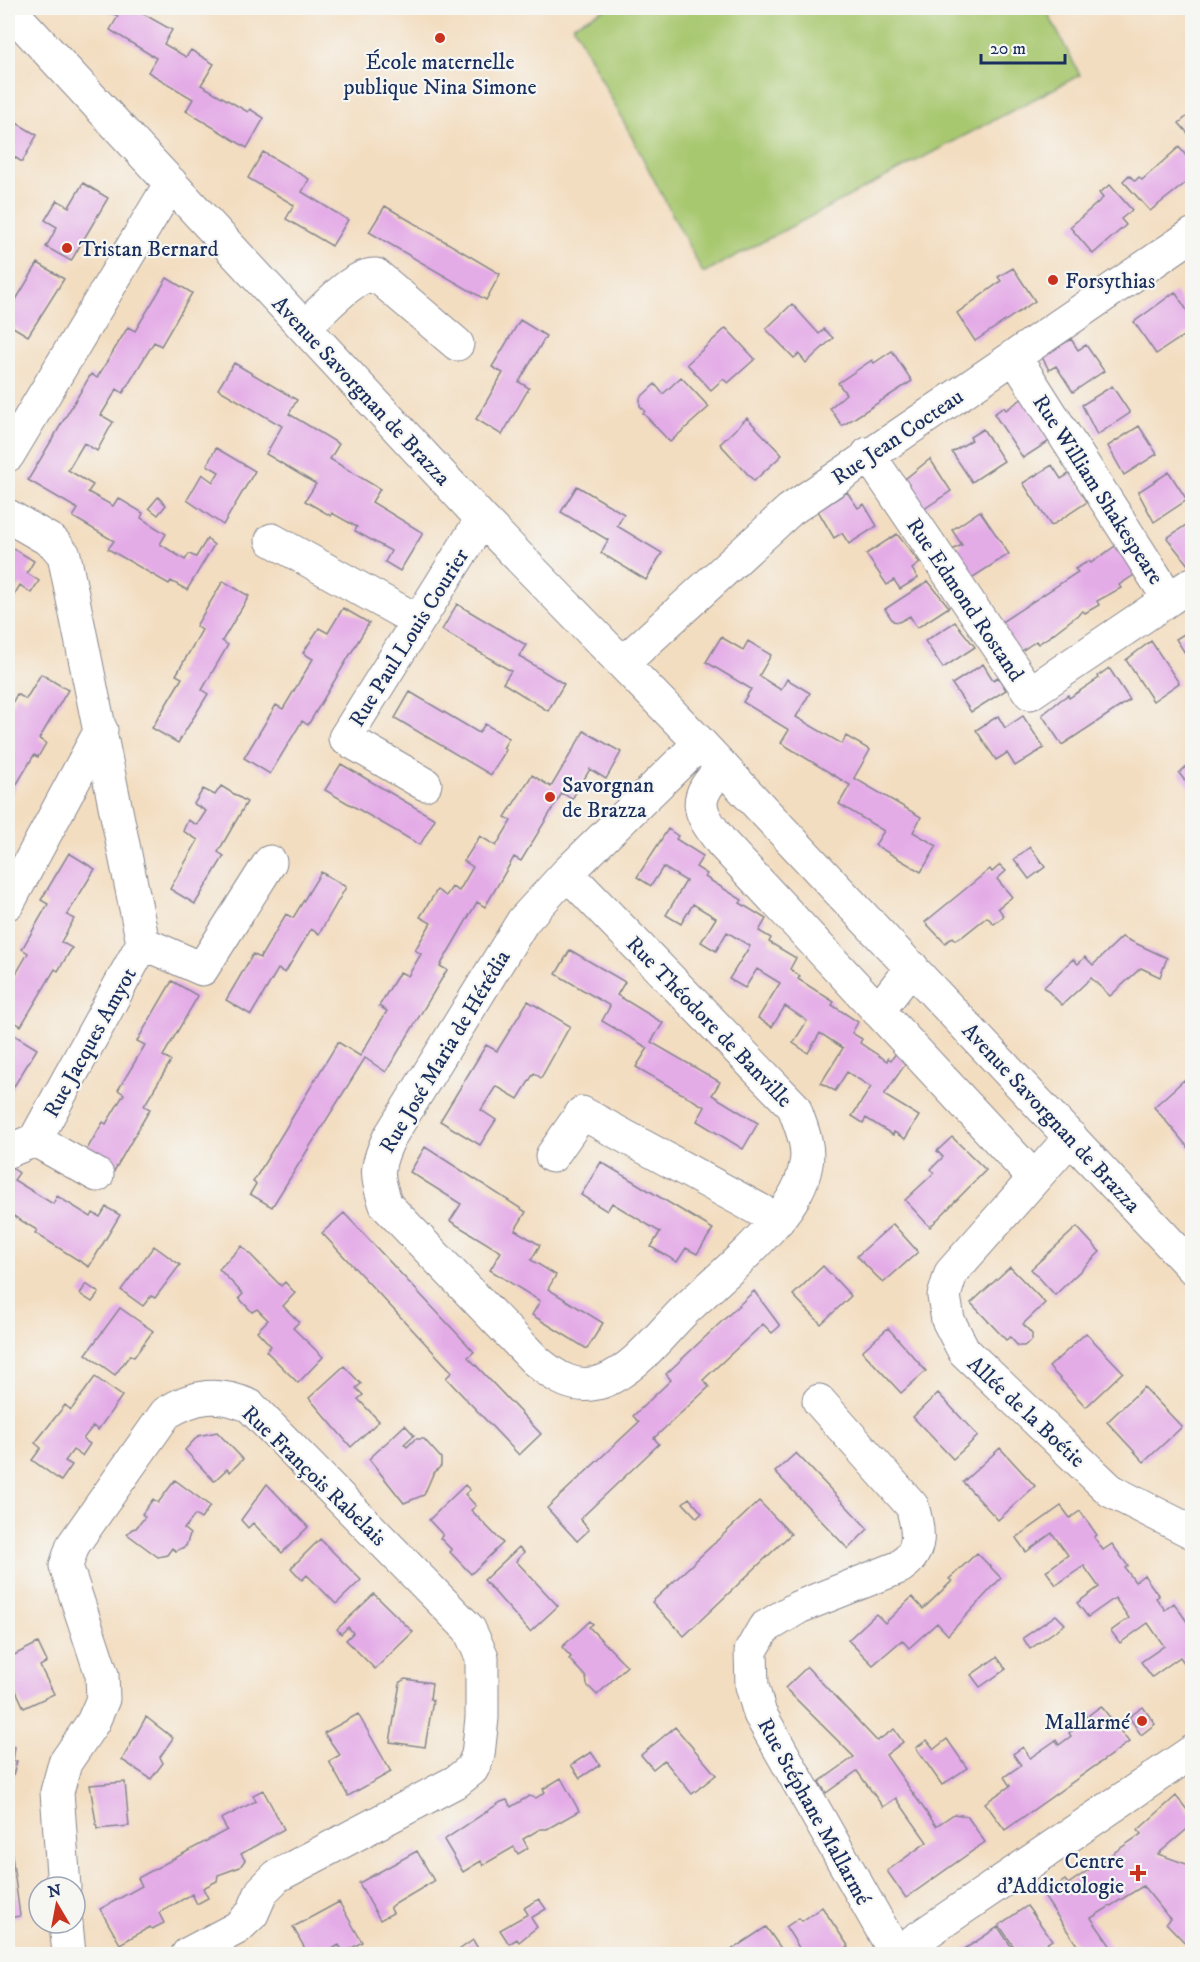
<svg xmlns="http://www.w3.org/2000/svg" width="1200" height="1962" viewBox="0 0 1200 1962" font-family="'IM FELL DW Pica',serif">
  <style>
    .green { fill: #a8c870; stroke: #627c67; stroke-width: 1.5 }
    .building { fill: #e4ace7 }
    .lines { fill: none; stroke-linecap: round; stroke-linejoin: round }
    .minor-casing { stroke: #87868f; stroke-width: 35 }
    .minor { stroke: #fff; stroke-width: 33 }
    .poi-dot { fill: #c8321e; stroke: #f6f6f2; stroke-width: 2 }
    .labels { text-anchor: middle; stroke-width: 4.5; stroke-linejoin: round; paint-order: stroke }
    .poi-label { font-size: 22px; fill: #1b2f5e; stroke: #f6f6f2; text-anchor: start }
    .street-label { font-size: 22px; fill: #1b2f5e; stroke: #f6f6f2 }
  </style>
  <rect width="100%" height="100%" fill="#f6f6f2"/>
  <filter id="ink" filterUnits="userSpaceOnUse"><feTurbulence type="fractalNoise" baseFrequency=".0167" numOctaves="2"/><feDisplacementMap in="SourceGraphic" scale="12" xChannelSelector="R" yChannelSelector="G"/><feConvolveMatrix kernelMatrix="1 2 1 2 8 2 1 2 1" color-interpolation-filters="sRGB"/></filter>
  <filter id="wash" filterUnits="userSpaceOnUse"><feTurbulence type="fractalNoise" baseFrequency=".008" numOctaves="4" result="noise"/><feDisplacementMap in="SourceGraphic" scale="24" xChannelSelector="R" yChannelSelector="G"/><feGaussianBlur stdDeviation="1.35" result="paint"/><feColorMatrix in="noise" values="0 0 0 0 0 0 0 0 0 0 0 0 0 0 0 0 0 1.4 0 .05"/><feComposite in="paint" operator="in"/></filter>
  <g filter="url(#wash)">
    <rect width="100%" height="100%" fill="#f3ddc0"/>
    <path class="green" d="M607,8H1045L1080,75L703,273L573,25Z"/>
    <g id="blocks">
      <path class="building" d="M102,8H133L172,30L164,44L186,57L191,50L214,64L201,85L248,112L250,109L264,118L247,148L186,111L193,99L148,72L156,58L110,30L118,16Z
        M1190,114L1192,116V138L1179,123Z
        M8,118L37,135L22,162L8,153Z
        M1179,147L1192,163V178L1150,211L1123,181L1129,175L1135,181L1139,177L1142,180Z
        M263,152L309,179L302,192L348,220L332,246L286,219L294,205L248,178Z
        M83,183L108,198L71,261L46,247L57,227L45,220L57,200L69,207Z
        M1110,185L1132,210L1121,219L1126,225L1093,254L1070,227L1103,198L1099,193Z
        M385,206L500,274L486,300L369,232Z
        M38,263L64,279L28,336L8,324V313Z
        M1013,268L1035,301L975,341L957,313L1001,281L998,277Z
        M167,278L192,293L161,346L154,342L123,393L117,389L101,415L113,422L97,451L84,443L68,470L93,485L88,492L113,506L118,498L143,513L141,518L166,534L160,544L185,560L189,554L196,557L207,539L214,545L187,590L171,581L169,584L108,549L114,541L73,517L78,509L28,480L91,374L97,378L128,327L135,331Z
        M1175,292L1192,318V330L1156,354L1134,322Z
        M792,304L819,334L824,329L833,338L806,363L799,354L794,358L766,329Z
        M520,320L546,336L519,382L529,388L502,435L476,419L503,373L492,367Z
        M726,328L755,359L728,383L723,379L711,390L687,364Z
        M1071,339L1078,350L1086,345L1104,371L1073,392L1056,366L1049,370L1042,357Z
        M892,351L912,381L842,426L830,408L846,394L838,383L872,360L874,363Z
        M234,363L297,400L289,414L339,444L330,459L380,489L372,502L423,533L400,571L385,562L391,551L355,531L357,527L332,513L331,516L305,501L316,484L266,454L282,426L218,389Z
        M681,377L709,407L670,442L643,413L645,411L640,406V398L655,384L663,394Z
        M1112,386L1130,413L1097,435L1082,405Z
        M1023,398L1051,440L1023,458L994,414L1004,407L1006,410Z
        M747,418L782,455L754,481L720,444Z
        M1139,426L1157,454L1124,475L1108,446Z
        M983,429L1004,461L972,482L952,452L972,440L970,437Z
        M216,448L255,471L223,525L187,500L202,474L213,482L219,472L207,465Z
        M930,459L951,491L924,509L905,479Z
        M1052,465L1061,479L1072,472L1090,500L1051,526L1023,483Z
        M1169,472L1187,500L1154,522L1138,492Z
        M577,486L624,514L617,526L662,553L646,580L601,553L608,540L561,512Z
        M847,492L858,508L864,504L877,526L849,544L842,533L834,538L818,511Z
        M158,497L166,505L158,515L149,508Z
        M980,511L1009,554L970,579L952,550L962,545L952,530Z
        M1192,521V562L1188,565L1167,538Z
        M897,534L920,563L912,569L918,578L900,589L894,580L887,585L866,554Z
        M1118,544L1137,573L1119,585L1121,588L1097,601L1099,605L1085,613L1083,611L1049,637L1038,644L1036,641L1019,653L1000,623L1078,572L1075,569L1089,561L1091,563Z
        M11,547L34,561L27,573L39,581L31,593L20,585L8,605V554Z
        M223,581L249,596L222,641L228,645L202,690L208,694L178,743L152,728L182,678L176,675L202,630L196,626Z
        M928,581L949,607L917,628L910,616L899,622L893,621L885,609Z
        M457,604L526,645L519,656L564,684L548,711L503,683L511,671L442,630Z
        M343,608L369,623L308,725L302,721L270,774L244,758L276,705L283,709L313,659L303,653L319,628L328,633Z
        M955,622L975,647L943,668L925,641Z
        M1192,629V664L1176,639Z
        M721,637L743,650L748,641L771,655L759,676L781,690L787,679L810,693L796,717L842,744L846,736L870,750L854,778L921,817L913,832L937,846L921,872L875,845L884,831L839,804L850,785L781,743L789,730L743,702L751,689L706,662Z
        M1151,641L1179,683L1153,701L1126,660Z
        M983,664L993,680L998,677L1006,690L971,712L952,684Z
        M1109,668L1130,700L1062,745L1042,715L1062,699L1068,695L1069,698L1099,678L1098,676Z
        M41,674L68,690L39,739L46,743L38,757L34,755L8,799V711L17,694L26,699Z
        M410,692L479,733L485,724L509,738L503,748L506,750L491,775L395,718Z
        M998,716L1005,728L1023,716L1044,748L1015,766L1007,753L996,760L976,730Z
        M584,731L621,752L606,779L590,769L572,799L562,793L521,861L514,857L485,907L477,902L440,966L447,970L386,1072L365,1058L272,1207L250,1194L256,1184L253,1182L338,1042L360,1056L387,1011L379,1006L393,983L400,972L408,976L421,954L415,950L431,923L420,917L437,890L446,896L452,887L459,891L473,867L464,861L480,836L496,846L511,821L505,817L532,775L551,787Z
        M1192,761V790L1179,773Z
        M341,764L435,819L420,845L325,790Z
        M221,786L247,802L218,852L224,856L195,904L170,889L198,840L183,831L188,820L197,825L206,811L194,804L203,789L215,795Z
        M668,829L678,836L676,839L703,856L696,867L707,874L705,877L742,900L740,903L766,919L759,931L771,938L769,942L796,958L790,969L800,976L798,979L834,1002L832,1005L858,1022L852,1033L862,1039L860,1043L887,1061L888,1058L891,1060L897,1052L906,1063L884,1095L919,1116L905,1139L894,1132L893,1135L866,1118L863,1123L852,1116L871,1087L847,1072L835,1091L821,1083L843,1048L820,1033L808,1053L793,1043L807,1021L785,1006L772,1027L758,1018L780,983L757,969L745,988L729,979L750,946L727,932L716,951L701,942L716,918L693,904L681,924L666,915L686,881L663,867L651,886L637,877Z
        M1030,847L1045,867L1029,879L1014,859Z
        M69,853L95,869L67,915L74,919L61,942L72,948L58,971L55,969L21,1026L8,1018V988L28,953L22,949L48,904L41,900Z
        M1000,865L1006,871L997,879L1012,897L998,908L1004,916L994,924L987,917L963,936L955,940L953,937L945,943L925,922L990,869L992,872Z
        M321,872L346,887L319,934L311,929L285,973L278,969L251,1015L226,1000L253,954L260,958L286,914L293,918Z
        M1122,937L1167,958L1160,977L1141,968L1110,996L1091,978L1062,1005L1044,987L1073,959L1078,964L1085,957L1093,965Z
        M570,950L625,982L617,995L663,1023L651,1042L720,1082L712,1095L758,1123L743,1149L697,1121L705,1107L636,1067L648,1048L602,1021L610,1006L556,974Z
        M172,981L198,996L163,1056L171,1061L144,1106L150,1109L113,1173L83,1156L103,1122L106,1124L124,1094L118,1090L145,1045L137,1041Z
        M528,1001L570,1026L541,1078L534,1073L518,1099L496,1086L481,1110L496,1120L480,1145L440,1121L486,1045L497,1051Z
        M11,1033L37,1049L8,1096V1038Z
        M1184,1080L1192,1089L1191,1151L1154,1107Z
        M952,1137L986,1170L930,1227L905,1200L934,1173L931,1169L943,1157L937,1151Z
        M425,1147L526,1212L515,1230L540,1245L531,1260L556,1275L548,1289L603,1323L587,1349L532,1315L540,1301L490,1270L501,1252L450,1221L461,1204L410,1172Z
        M601,1162L713,1229L697,1254L686,1248L677,1262L651,1247L660,1232L612,1203L607,1211L581,1195Z
        M8,1165L19,1173L14,1180L53,1204L57,1196L91,1217L93,1213L100,1217L106,1207L120,1215L89,1267L35,1233L37,1230L12,1215L8,1222Z
        M344,1213L466,1343L474,1352L468,1357L541,1434L519,1455L446,1378L452,1372L322,1233Z
        M893,1224L918,1252L883,1283L857,1256Z
        M1077,1227L1100,1252L1055,1295L1031,1269Z
        M154,1246L180,1265L155,1298L151,1296L143,1306L121,1290Z
        M242,1246L281,1286L285,1282L295,1293L283,1306L299,1322L293,1328L323,1357L298,1383L266,1351L271,1346L257,1331L268,1320L257,1309L252,1312L239,1298L243,1294L219,1269Z
        M823,1266L851,1296L821,1324L793,1295Z
        M1010,1267L1045,1303L1023,1324L1032,1334V1340L1024,1346H1018L1010,1337L1006,1340L971,1303Z
        M86,1284L99,1293L92,1302L80,1294Z
        M754,1291L780,1326L772,1333L763,1324L703,1380L709,1387L654,1438L659,1444L580,1519L589,1530L577,1541L547,1508L639,1422L633,1416L671,1380L666,1374Z
        M120,1308L153,1331L134,1357L130,1355L115,1375L86,1354Z
        M888,1328L926,1371L901,1393L862,1351Z
        M1086,1333L1123,1372L1086,1407L1049,1367Z
        M344,1366L361,1384L356,1388L363,1395L358,1399L379,1421L351,1447L309,1398Z
        M95,1377L122,1396L98,1430L93,1426L83,1439L90,1444L82,1456L73,1450L68,1457L65,1461L72,1465L61,1481L32,1460L41,1448L35,1443L65,1405L71,1410Z
        M1144,1387L1182,1427L1144,1462L1107,1422Z
        M938,1393L978,1436L953,1459L913,1417Z
        M405,1425L414,1435L404,1444L407,1447L415,1439H424L441,1458V1466L433,1474L424,1495L404,1503L369,1459Z
        M217,1432L243,1459L230,1472L227,1469L214,1481L185,1450L198,1436Z
        M1000,1448L1035,1486L998,1520L963,1482Z
        M796,1453L868,1529L848,1549L775,1472Z
        M175,1480L210,1506L201,1519L195,1515L184,1529L190,1534L186,1546L176,1551L172,1548L167,1555L158,1557L127,1534L132,1529L136,1528L145,1517L142,1514L153,1499L158,1503Z
        M267,1484L308,1527L282,1553L253,1523L248,1528L241,1520Z
        M465,1485L470,1490L465,1494L476,1506L471,1510L503,1543L471,1574L450,1552L452,1550L440,1538L443,1535L429,1520Z
        M689,1498L702,1513L697,1518L683,1503Z
        M759,1501L791,1534L684,1636L652,1602Z
        M1061,1506L1070,1518L1080,1511L1097,1535L1094,1537L1103,1550L1112,1544L1128,1566L1125,1568L1135,1582L1144,1575L1159,1596L1156,1598L1165,1610L1174,1603L1190,1626L1188,1628L1192,1634V1674L1180,1657L1152,1677L1141,1662L1164,1646L1148,1623L1120,1643L1111,1631L1129,1618L1115,1598L1088,1617L1077,1603L1099,1587L1084,1566L1056,1585L1046,1571L1068,1555L1052,1533L1026,1552L1016,1538Z
        M320,1539L361,1580L336,1604L307,1575L302,1580L291,1568Z
        M519,1547L524,1552L516,1561L558,1606L530,1632L484,1580Z
        M977,1553L1001,1578L948,1635L937,1623L909,1648L902,1640L873,1665L848,1640L876,1614L885,1623L912,1597L923,1609L952,1581L949,1579Z
        M374,1594L413,1632L375,1669L346,1640L353,1633L348,1627L341,1634L337,1629Z
        M1056,1615L1065,1624L1030,1649L1023,1638Z
        M590,1621L593,1624L589,1627L627,1666L597,1695L587,1685L586,1677L569,1659L571,1657L562,1647Z
        M38,1643L47,1662L40,1666L54,1694L24,1708L8,1673V1658Z
        M997,1657L1006,1669L980,1687L971,1675Z
        M807,1667L877,1741L894,1729L903,1742L886,1755L936,1826L954,1814L967,1816L985,1842L906,1898L887,1871L927,1842L896,1798L883,1807L857,1771L826,1793L819,1782L854,1757L785,1688Z
        M405,1679L432,1683L430,1699L433,1700L425,1747L390,1742L400,1683Z
        M1101,1706L1129,1742L1005,1830L985,1803L1010,1786L1004,1777L1021,1765L1013,1754L1023,1747L1030,1758L1056,1740L1059,1745L1071,1736L1069,1733L1083,1723L1081,1721L1086,1716L1094,1727L1096,1725L1089,1715Z
        M1143,1707L1155,1724L1141,1735L1129,1717Z
        M358,1714L391,1772L348,1796L329,1761L340,1755L324,1733Z
        M146,1717L173,1738L160,1757L163,1763L151,1779L122,1760Z
        M675,1727L716,1775L692,1794L664,1760L653,1769L641,1755Z
        M947,1739L967,1768L942,1785L916,1748L927,1740L934,1749Z
        M8,1746L15,1747L13,1761H17L9,1789Z
        M591,1752L600,1765L580,1778L571,1765Z
        M561,1778L579,1811L547,1829H540L523,1839L528,1848L518,1854L514,1847L483,1865L481,1861L463,1872L444,1840L501,1802L507,1800L511,1807L529,1796L536,1798L545,1792L543,1789Z
        M125,1782L129,1826L97,1829L90,1785Z
        M263,1790L284,1829L241,1854L245,1860L240,1867L218,1875L217,1881L203,1888L208,1898L197,1904L192,1894L159,1913L164,1923L152,1929L150,1927L120,1944L100,1909L142,1886L138,1878L227,1830L221,1819L256,1801L253,1795Z
        M1176,1796L1192,1816V1825L1158,1854L1192,1866V1950L1166,1923L1170,1919L1143,1886L1091,1918L1116,1954H1083L1043,1895L1065,1880L1068,1884L1141,1834L1138,1830Z
        M9,1833L20,1916L8,1918V1834Z
        M417,1851L434,1881L390,1907L393,1913L380,1920L359,1883Z
        M539,1899L546,1909L531,1918L537,1927L519,1942L517,1939L509,1944L500,1930L528,1914L524,1908Z
        M339,1902L362,1942L344,1953L339,1945L322,1954H308L293,1927Z
        M1027,1906L1052,1940L1037,1950L1039,1954H1019L999,1925Z
        M822,1907L849,1947L837,1954H815L812,1951L803,1954L786,1927L799,1918L802,1921Z
        M766,1927L785,1954H725Z
        M998,1927L1013,1949L1006,1954H957Z
        M473,1940L480,1952L476,1954H461L459,1950Z"/>
    </g>
  </g>
  <g filter="url(#ink)">
    <use href="#blocks" fill-opacity="0" stroke="#87868f" stroke-width="1.5"/>
    <g class="lines">
      <defs>
        <path id="minor" d="M8,8L482,519L700,743L1192,1267
          M304,327C322,312 353,273 376,275L457,344
          M1014,356L1169,599L1192,584
          M868,454L1030,693L1169,599
          M8,455L171,183
          M8,516L53,542L64,555L143,943L35,1140L97,1175
          M272,540L418,621
          M623,663L790,510L1192,235
          M723,767C692,799 696,809 722,843L1034,1178
          M425,784L345,738L482,519
          M567,873L794,1107C800,1125 810,1145 806,1164C803,1184 790,1205 777,1220C750,1253 717,1280 686,1309C661,1333 637,1368 604,1381C576,1391 556,1378 535,1360L386,1205C376,1175 375,1168 389,1138L523,921L567,873L700,743
          M8,903L101,730
          M143,943L202,969L270,862
          M878,1011L912,967
          M1071,1137L951,1273L944,1296L948,1320L964,1351L1111,1491L1192,1532
          M8,1151L35,1140
          M552,1156L582,1113L778,1220
          M819,1401L912,1506C919,1530 923,1551 900,1567L799,1607L764,1628L751,1651L752,1686L760,1714L896,1954
          M64,1887L57,1792L65,1763L93,1722L103,1699L102,1675L66,1566L73,1545L166,1413C195,1395 218,1392 250,1406L469,1629L482,1657V1718L478,1755L472,1769L457,1781L277,1876L262,1891L252,1914L237,1928L188,1954
          M66,1923L69,1954
          M895,1954L1192,1752"/>
      </defs>
      <use href="#minor" class="minor-casing"/>
      <use href="#minor" class="minor"/>
    </g>
  </g>
  <g class="poi-dot">
    <circle cx="440" cy="38" r="6"/>
    <circle cx="67" cy="248" r="6"/>
    <circle cx="1053" cy="280" r="6"/>
    <circle cx="550" cy="797" r="6"/>
    <circle cx="1142" cy="1721" r="6"/>
    <path d="M1135 1864h6v6h6v6h-6v6h-6v-6h-6v-6h6z"/>
  </g>
  <g class="labels">
    <g class="poi-label">
      <text x="440" y="69" text-anchor="middle">École maternelle<tspan x="440" dy="25">publique Nina Simone</tspan></text>
      <text x="79" y="256">Tristan Bernard</text>
      <text x="1065" y="288">Forsythias</text>
      <text x="562" y="792">Savorgnan<tspan x="562" dy="25">de Brazza</tspan></text>
      <text x="1130" y="1729" text-anchor="end">Mallarmé</text>
      <text x="1124" y="1868" text-anchor="end">Centre<tspan x="1124" dy="25">d'Addictologie</tspan></text>
    </g>
    <g class="street-label">
      <text transform="translate(362 390) rotate(47)" y="8">Avenue Savorgnan de Brazza</text>
      <text transform="translate(897 436) rotate(-34)" y="8">Rue Jean Cocteau</text>
      <text transform="translate(1099 489) rotate(57)" y="8">Rue William Shakespeare</text>
      <text transform="translate(966 599) rotate(56)" y="8">Rue Edmond Rostand</text>
      <text transform="translate(408 637) rotate(-58)" y="8">Rue Paul Louis Courier</text>
      <text transform="translate(710 1021) rotate(46)" y="8">Rue Théodore de Banville</text>
      <text transform="translate(89 1042) rotate(-61)" y="8">Rue Jacques Amyot</text>
      <text transform="translate(444 1051) rotate(-59)" y="8">Rue José Maria de Hérédia</text>
      <text transform="translate(1052 1117) rotate(47)" y="8">Avenue Savorgnan de Brazza</text>
      <text transform="translate(1027 1411) rotate(43)" y="8">Allée de la Boétie</text>
      <text transform="translate(315 1475) rotate(44)" y="8">Rue François Rabelais</text>
      <text transform="translate(815 1811) rotate(61)" y="8">Rue Stéphane Mallarmé</text>
    </g>
  </g>
  <rect width="1200" height="1962" fill="none" stroke="#f6f6f2" stroke-width="30"/>
  <g transform="translate(57 1905) rotate(350)"><circle r="28" fill="#f6f6f2" stroke="#9ea6b7" stroke-width="1.5"/>
  <path d="M0-4.5L10 22L0 15L-10 22Z" fill="#c8321e"/>
  <text y="-9" font-size="16" font-weight="bold" text-anchor="middle" fill="#1b2f5e">N</text>
  </g>
  <path d="M981 54v9h84v-9" fill="none" stroke="#1b2f5e" stroke-width="3"/>
  <text x="990" y="54" font-size="18" fill="#1b2f5e" stroke="#f6f6f2" stroke-width="4.5" paint-order="stroke">20 m</text>
</svg>
